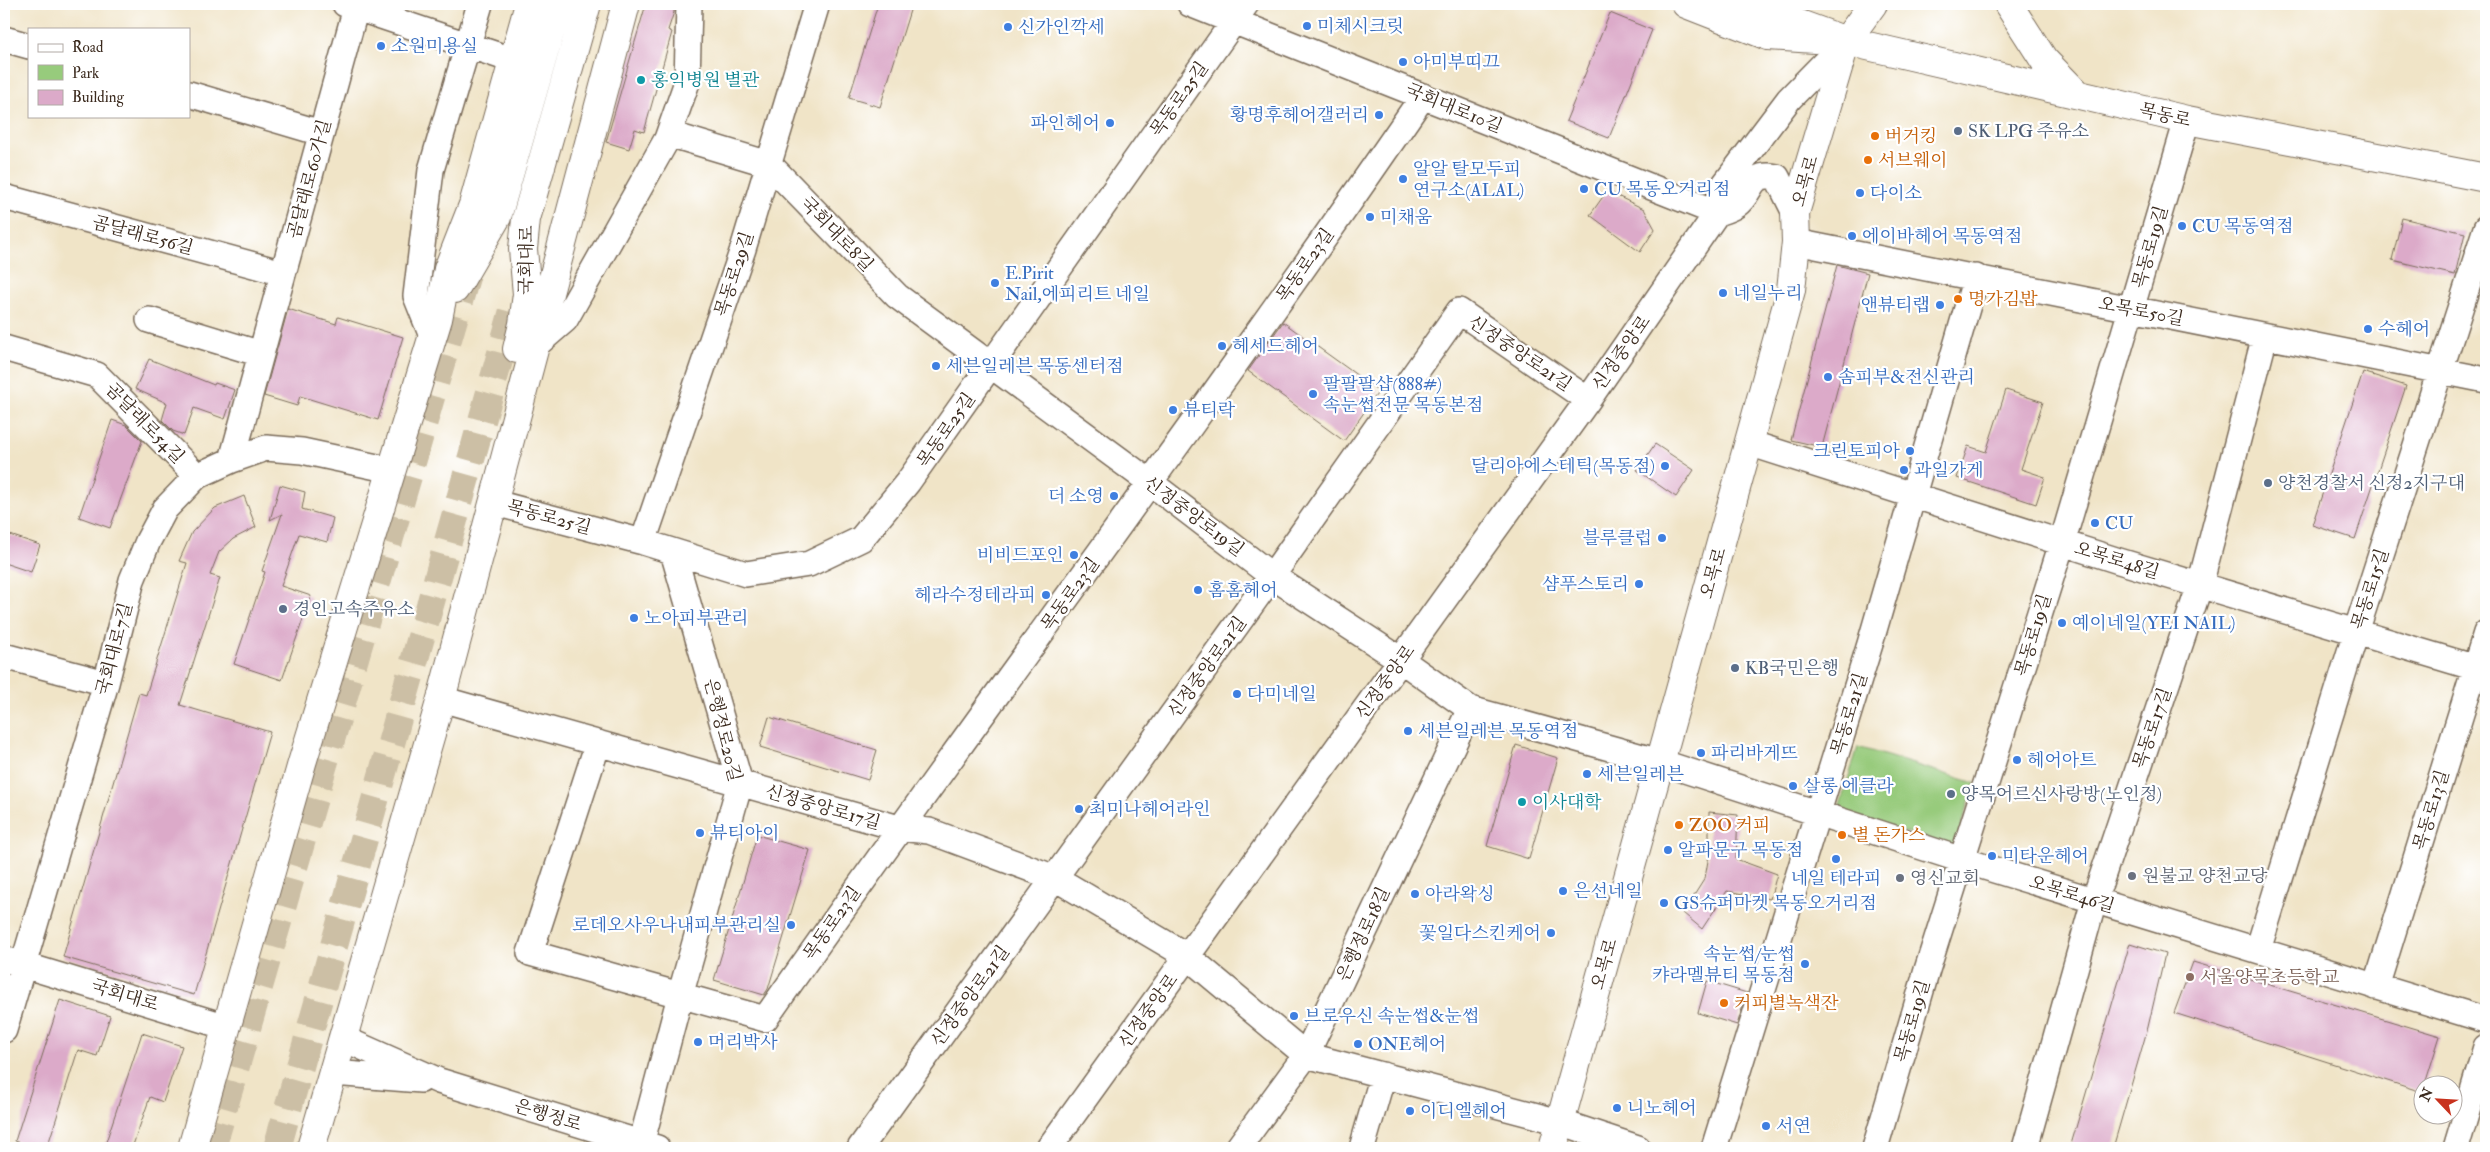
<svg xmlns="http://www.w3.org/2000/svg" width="2490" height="1152" viewBox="0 0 2490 1152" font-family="'IM FELL Double Pica','Noto Serif KR',serif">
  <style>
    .green { fill: #97cb7c; stroke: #697a4d }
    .building { fill: #dcaac9 }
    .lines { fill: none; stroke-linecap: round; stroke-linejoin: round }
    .highway-tunnel { stroke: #ccbfa5; stroke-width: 28; stroke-dasharray: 28 14; stroke-linecap: butt }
    .minor-casing { stroke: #7a6b59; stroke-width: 28 }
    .major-casing { stroke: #7a6b59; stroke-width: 30 }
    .minor { stroke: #fff; stroke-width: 25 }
    .major { stroke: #fff; stroke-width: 28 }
    .shop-dot { fill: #3f7fe0; stroke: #fff; stroke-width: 2 }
    .culture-dot { fill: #0f9aa8; stroke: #fff; stroke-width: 2 }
    .service-dot { fill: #5c6f8a; stroke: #fff; stroke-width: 2 }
    .food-dot { fill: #e8710a; stroke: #fff; stroke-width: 2 }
    .worship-dot { fill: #6b7280; stroke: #fff; stroke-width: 2 }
    .education-dot { fill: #8d6e63; stroke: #fff; stroke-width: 2 }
    .labels { text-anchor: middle; stroke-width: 4.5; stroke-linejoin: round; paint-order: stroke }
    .shop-label { font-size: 18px; fill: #366cbe; stroke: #fff; text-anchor: start }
    .culture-label { font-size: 18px; fill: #0d838f; stroke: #fff; text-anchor: start }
    .street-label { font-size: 18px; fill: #3b2a1e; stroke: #fff }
    .service-label { font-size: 18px; fill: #4e5e75; stroke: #fff; text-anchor: start }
    .food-label { font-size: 18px; fill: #c56008; stroke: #fff; text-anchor: start }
    .worship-label { font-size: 18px; fill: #5b616d; stroke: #fff; text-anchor: start }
    .education-label { font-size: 18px; fill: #785e54; stroke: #fff; text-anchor: start }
  </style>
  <rect width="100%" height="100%" fill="#fff"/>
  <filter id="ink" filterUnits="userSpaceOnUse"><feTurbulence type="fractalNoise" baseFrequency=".02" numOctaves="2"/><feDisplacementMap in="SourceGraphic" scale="10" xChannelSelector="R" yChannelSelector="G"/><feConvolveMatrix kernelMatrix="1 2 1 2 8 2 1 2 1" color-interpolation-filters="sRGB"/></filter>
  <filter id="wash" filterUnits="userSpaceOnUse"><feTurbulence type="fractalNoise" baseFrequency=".0096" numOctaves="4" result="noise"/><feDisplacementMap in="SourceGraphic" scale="20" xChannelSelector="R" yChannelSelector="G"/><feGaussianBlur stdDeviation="1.12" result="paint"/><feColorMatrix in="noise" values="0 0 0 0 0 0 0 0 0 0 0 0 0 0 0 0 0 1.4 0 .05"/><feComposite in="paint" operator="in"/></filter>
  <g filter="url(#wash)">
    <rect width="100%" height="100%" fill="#f0e4c7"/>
    <path class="green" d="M1858,747L1975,783L1955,847L1838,811Z"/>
    <g id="blocks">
      <path class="building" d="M646,4H673L674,12L668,30L672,32L644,132L635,129L629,149L606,142Z
        M878,4H912L880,107L849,98Z
        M1610,13L1652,30L1609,138L1566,121Z
        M1607,191L1644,209L1655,229L1640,252L1590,215Z
        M2402,218L2465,233L2455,275L2392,260Z
        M1837,265L1868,273L1822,447L1791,440Z
        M288,309L336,324L338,317L403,337L378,420L300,396L297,406L264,396Z
        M1283,322L1379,391L1344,441L1248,371Z
        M149,359L214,385L215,383L235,390L225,419L194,408L184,435L173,431L162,420L167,403L135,389Z
        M2363,372L2406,386L2355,539L2312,525Z
        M2006,390L2043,402L2021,469L2045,477L2036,504L1957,478L1968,446L1986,452Z
        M112,420L126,425L142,441L110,528L79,517Z
        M1655,444L1694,470L1676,497L1637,470Z
        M280,485L305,492L302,509L333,518L327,542L299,534L281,586L311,596L282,680L234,664L265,572L262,571L282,514L270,520Z
        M244,496L256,527L233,539L219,552L210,575L220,578L180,705L270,732L194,995L63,957L139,693L146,695L187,563L179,561L192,532L215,508Z
        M4,533L40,545L31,572L4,563Z
        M769,717L877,750L868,780L760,747Z
        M1516,745L1558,758L1529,859L1487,846Z
        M1709,812L1738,815L1736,859L1777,874L1770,899L1727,891L1702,929L1683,913L1705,878L1709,855Z
        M757,835L810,850L768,989L764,995L714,980Z
        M2130,943L2165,954L2148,1027L2113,1148H2070Z
        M2193,962L2440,1036L2425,1084H2422V1092L2174,1013Z
        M1707,981L1747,993L1737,1025L1698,1013Z
        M60,1000L110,1016L97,1056L78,1050L47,1148H38L15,1141Z
        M142,1033L182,1046L163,1102L150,1097L132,1148H104Z"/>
    </g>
  </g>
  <g filter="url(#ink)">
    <use href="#blocks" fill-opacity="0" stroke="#7a6b59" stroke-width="1"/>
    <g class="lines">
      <path class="highway-tunnel" d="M212,1148L469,267
        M277,1148L516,300"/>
      <defs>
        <path id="minor" d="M345,4L512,60
          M1190,4L1717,213
          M4,39L29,46
          M189,94L321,133
          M669,134L769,164L897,296L1151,483L1272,576L1401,660L1470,709L1660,762L1962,860L2486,1020
          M4,197L283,273
          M1717,213C1723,211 1730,209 1736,205C1754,193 1747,171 1777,177L1795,213
          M1796,242L2486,380
          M149,320L261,354
          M432,336L416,296L431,170L480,4
          M536,345L565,320L667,139L687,82L689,4
          M4,348L97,375L197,476
          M1749,443L2119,561L2486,671
          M232,460L357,4
          M495,503L643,542L746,574L809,564L861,539L908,482L1246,4
          M643,542L743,249L817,4
          M4,656L106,683
          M441,699L899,828L929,831L1055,878L1187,956L1306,1055L1560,1122L1638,1148
          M598,743L530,953L765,1019C982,710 1209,408 1423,96
          M2258,950L2356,632L2486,228
          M4,959L227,1027
          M2376,987L2486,633
          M4,1030L106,683L132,580L148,541L165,509L197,476L232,460L266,448L302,451L391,470
          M342,1038L439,1081L657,1148
          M333,1073L421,1080
          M640,1148L680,996L740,783L673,552
          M860,1148L1272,576L1459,311L1588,400
          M1049,1148L1588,400L1717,213L1721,189L1789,99L1846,41
          M1238,1148L1306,1055L1470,709
          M1362,1148L1383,1075
          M1714,1148L1870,644L1976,277
          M1875,1148L1927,970L2062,543L2187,120
          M2025,1148L2094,901L2200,585L2265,336
          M2456,1148L2486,1047"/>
        <path id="major" d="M1686,4L1768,36L1815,39
          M1745,4L1846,41L2187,120L2486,178
          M2008,4L2044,60L2077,94
          M455,289L497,217L558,4
          M517,349L523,324L527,294L523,249L526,219L587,4
          M192,1148L302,763L438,319L448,269L473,205L529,4
          M311,1148L441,699L626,4
          M1553,1148L1791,290L1796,242L1795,213L1846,41L1873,4"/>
      </defs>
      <use href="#minor" class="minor-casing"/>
      <use href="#major" class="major-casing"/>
      <use href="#minor" class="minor"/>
      <use href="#major" class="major"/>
    </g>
  </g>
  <g class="shop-dot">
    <circle cx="1307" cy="26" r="5"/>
    <circle cx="1008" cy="27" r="5"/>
    <circle cx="381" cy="46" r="5"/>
    <circle cx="1403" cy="62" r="5"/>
    <circle cx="1379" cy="115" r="5"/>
    <circle cx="1110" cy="123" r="5"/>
    <circle cx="1403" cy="179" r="5"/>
    <circle cx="1584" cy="189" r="5"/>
    <circle cx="1860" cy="193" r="5"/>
    <circle cx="1370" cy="217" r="5"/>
    <circle cx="2182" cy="226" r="5"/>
    <circle cx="1852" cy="236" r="5"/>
    <circle cx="995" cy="283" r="5"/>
    <circle cx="1723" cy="293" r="5"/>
    <circle cx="1940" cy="305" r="5"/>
    <circle cx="2368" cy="329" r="5"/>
    <circle cx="1222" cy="346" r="5"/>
    <circle cx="936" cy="366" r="5"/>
    <circle cx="1828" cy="377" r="5"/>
    <circle cx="1313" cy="394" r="5"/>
    <circle cx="1173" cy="410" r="5"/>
    <circle cx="1910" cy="451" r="5"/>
    <circle cx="1665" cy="466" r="5"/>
    <circle cx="1904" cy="470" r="5"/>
    <circle cx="1114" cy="496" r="5"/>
    <circle cx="2095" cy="523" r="5"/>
    <circle cx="1662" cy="538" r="5"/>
    <circle cx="1074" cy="555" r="5"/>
    <circle cx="1639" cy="584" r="5"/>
    <circle cx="1198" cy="590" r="5"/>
    <circle cx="1046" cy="595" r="5"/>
    <circle cx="634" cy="618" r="5"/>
    <circle cx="2062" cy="623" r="5"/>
    <circle cx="1237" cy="694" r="5"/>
    <circle cx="1408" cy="731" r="5"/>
    <circle cx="1701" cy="753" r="5"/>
    <circle cx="2017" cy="760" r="5"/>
    <circle cx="1587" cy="774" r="5"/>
    <circle cx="1793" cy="786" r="5"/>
    <circle cx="1079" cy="809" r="5"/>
    <circle cx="700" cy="833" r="5"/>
    <circle cx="1668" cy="850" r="5"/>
    <circle cx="1992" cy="856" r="5"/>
    <circle cx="1836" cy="859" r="5"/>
    <circle cx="1563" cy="891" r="5"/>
    <circle cx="1415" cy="894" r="5"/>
    <circle cx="1664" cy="903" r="5"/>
    <circle cx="791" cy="925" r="5"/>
    <circle cx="1551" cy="933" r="5"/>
    <circle cx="1805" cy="964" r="5"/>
    <circle cx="1294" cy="1016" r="5"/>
    <circle cx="698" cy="1042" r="5"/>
    <circle cx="1358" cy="1044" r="5"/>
    <circle cx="1617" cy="1108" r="5"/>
    <circle cx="1410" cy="1111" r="5"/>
    <circle cx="1766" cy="1126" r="5"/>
  </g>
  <g class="culture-dot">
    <circle cx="641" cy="80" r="5"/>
    <circle cx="1522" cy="802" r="5"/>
  </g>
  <g class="service-dot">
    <circle cx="1958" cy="131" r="5"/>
    <circle cx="2268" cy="483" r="5"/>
    <circle cx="283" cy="609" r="5"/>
    <circle cx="1735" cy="668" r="5"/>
    <circle cx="1951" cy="794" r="5"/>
  </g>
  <g class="food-dot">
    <circle cx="1875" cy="136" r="5"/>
    <circle cx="1868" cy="160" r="5"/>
    <circle cx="1958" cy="299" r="5"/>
    <circle cx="1679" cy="825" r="5"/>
    <circle cx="1842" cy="835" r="5"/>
    <circle cx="1724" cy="1003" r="5"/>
  </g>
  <g class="worship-dot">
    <circle cx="2132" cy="876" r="5"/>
    <circle cx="1900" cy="878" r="5"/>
  </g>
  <circle class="education-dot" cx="2190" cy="977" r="5"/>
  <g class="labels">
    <g class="shop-label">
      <text x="1317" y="32">미체시크릿</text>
      <text x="1018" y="33">신가인깍세</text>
      <text x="391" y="52">소원미용실</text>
      <text x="1413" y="68">아미부띠끄</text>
      <text x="1369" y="121" text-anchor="end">황명후헤어갤러리</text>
      <text x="1100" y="129" text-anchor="end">파인헤어</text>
      <text x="1413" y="175">알알 탈모두피<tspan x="1413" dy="21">연구소(ALAL)</tspan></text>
      <text x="1594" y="195">CU 목동오거리점</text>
      <text x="1870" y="199">다이소</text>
      <text x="1380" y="223">미채움</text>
      <text x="2192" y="232">CU 목동역점</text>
      <text x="1862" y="242">에이바헤어 목동역점</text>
      <text x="1005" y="279">E.Pirit<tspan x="1005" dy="21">Nail,에피리트 네일</tspan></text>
      <text x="1733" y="299">네일누리</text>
      <text x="1930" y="311" text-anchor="end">앤뷰티랩</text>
      <text x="2378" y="335">수헤어</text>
      <text x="1232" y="352">헤세드헤어</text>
      <text x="946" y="372">세븐일레븐 목동센터점</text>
      <text x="1838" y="383">솜피부&amp;전신관리</text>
      <text x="1323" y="390">팔팔팔샵(888#)<tspan x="1323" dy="21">속눈썹전문 목동본점</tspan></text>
      <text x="1183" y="416">뷰티락</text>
      <text x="1900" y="457" text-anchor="end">크린토피아</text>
      <text x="1655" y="472" text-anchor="end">달리아에스테틱(목동점)</text>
      <text x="1914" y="476">과일가게</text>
      <text x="1104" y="502" text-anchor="end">더 소영</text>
      <text x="2105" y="529">CU</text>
      <text x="1652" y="544" text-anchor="end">블루클럽</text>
      <text x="1064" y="561" text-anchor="end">비비드포인</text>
      <text x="1629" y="590" text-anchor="end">샴푸스토리</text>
      <text x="1208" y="596">홈홈헤어</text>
      <text x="1036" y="601" text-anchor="end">헤라수정테라피</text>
      <text x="644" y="624">노아피부관리</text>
      <text x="2072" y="629">예이네일(YEI NAIL)</text>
      <text x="1247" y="700">다미네일</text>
      <text x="1418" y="737">세븐일레븐 목동역점</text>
      <text x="1711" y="759">파리바게뜨</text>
      <text x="2027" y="766">헤어아트</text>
      <text x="1597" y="780">세븐일레븐</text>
      <text x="1803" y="792">살롱 에클라</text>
      <text x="1089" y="815">최미나헤어라인</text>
      <text x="710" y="839">뷰티아이</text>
      <text x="1678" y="856">알파문구 목동점</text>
      <text x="2002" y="862">미타운헤어</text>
      <text x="1836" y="884" text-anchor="middle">네일 테라피</text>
      <text x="1573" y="897">은선네일</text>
      <text x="1425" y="900">아라왁싱</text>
      <text x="1674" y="909">GS슈퍼마켓 목동오거리점</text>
      <text x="781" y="931" text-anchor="end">로데오사우나내피부관리실</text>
      <text x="1541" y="939" text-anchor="end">꽃일다스킨케어</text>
      <text x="1795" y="960" text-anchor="end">속눈썹/눈썹<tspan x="1795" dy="21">캬라멜뷰티 목동점</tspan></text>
      <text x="1304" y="1022">브로우신 속눈썹&amp;눈썹</text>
      <text x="708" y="1048">머리박사</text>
      <text x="1368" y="1050">ONE헤어</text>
      <text x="1627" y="1114">니노헤어</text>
      <text x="1420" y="1117">이디엘헤어</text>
      <text x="1776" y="1132">서연</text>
    </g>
    <g class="culture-label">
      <text x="651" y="86">홍익병원 별관</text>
      <text x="1532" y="808">이사대학</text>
    </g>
    <g class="street-label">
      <text transform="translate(1179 99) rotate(-55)" y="6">목동로25길</text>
      <text transform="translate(1454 108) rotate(22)" y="6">국회대로10길</text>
      <text transform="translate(2165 115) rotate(13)" y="6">목동로</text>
      <text transform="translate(309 179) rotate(-75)" y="6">곰달래로60가길</text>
      <text transform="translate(1805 181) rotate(-74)" y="6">오목로</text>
      <text transform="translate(837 234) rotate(46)" y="6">국회대로8길</text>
      <text transform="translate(143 235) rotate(15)" y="6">곰달래로56길</text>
      <text transform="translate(2150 247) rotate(-74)" y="6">목동로19길</text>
      <text transform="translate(526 260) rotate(-89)" y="6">국회대로</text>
      <text transform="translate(1305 265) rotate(-55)" y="6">목동로23길</text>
      <text transform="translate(734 274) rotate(-72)" y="6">목동로29길</text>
      <text transform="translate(2141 311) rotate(11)" y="6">오목로50길</text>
      <text transform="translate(1520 353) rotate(34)" y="6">신정중앙로21길</text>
      <text transform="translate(1621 353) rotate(-55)" y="6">신정중앙로</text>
      <text transform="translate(145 423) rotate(46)" y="6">곰달래로54길</text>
      <text transform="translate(946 430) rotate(-55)" y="6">목동로25길</text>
      <text transform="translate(1194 516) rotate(37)" y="6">신정중앙로19길</text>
      <text transform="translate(549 517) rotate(15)" y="6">목동로25길</text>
      <text transform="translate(2117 560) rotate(17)" y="6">오목로48길</text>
      <text transform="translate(1713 573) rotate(-74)" y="6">오목로</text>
      <text transform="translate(2370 589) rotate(-72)" y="6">목동로15길</text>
      <text transform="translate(1070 594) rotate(-54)" y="6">목동로23길</text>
      <text transform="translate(2033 635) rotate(-73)" y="6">목동로19길</text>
      <text transform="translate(114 649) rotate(-75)" y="6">국회대로7길</text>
      <text transform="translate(1207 667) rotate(-54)" y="6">신정중앙로21길</text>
      <text transform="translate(1385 682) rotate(-54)" y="6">신정중앙로</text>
      <text transform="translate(1849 714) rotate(-73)" y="6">목동로21길</text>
      <text transform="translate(2152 728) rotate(-71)" y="6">목동로17길</text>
      <text transform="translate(723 730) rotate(76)" y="6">은행정로20길</text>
      <text transform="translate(823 807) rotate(16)" y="6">신정중앙로17길</text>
      <text transform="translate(2431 810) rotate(-73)" y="6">목동로13길</text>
      <text transform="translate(2072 894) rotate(17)" y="6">오목로46길</text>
      <text transform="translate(832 923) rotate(-55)" y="6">목동로23길</text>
      <text transform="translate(1363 934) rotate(-65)" y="6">은행정로18길</text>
      <text transform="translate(1604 964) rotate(-74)" y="6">오목로</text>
      <text transform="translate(125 995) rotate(17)" y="6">국회대로</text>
      <text transform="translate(970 996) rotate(-54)" y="6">신정중앙로21길</text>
      <text transform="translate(1148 1011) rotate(-54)" y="6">신정중앙로</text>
      <text transform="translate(1912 1021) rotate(-74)" y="6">목동로19길</text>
      <text transform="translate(548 1115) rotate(17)" y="6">은행정로</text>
    </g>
    <g class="service-label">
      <text x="1968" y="137">SK LPG 주유소</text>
      <text x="2278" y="489">양천경찰서 신정2지구대</text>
      <text x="293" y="615">경인고속주유소</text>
      <text x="1745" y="674">KB국민은행</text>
      <text x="1961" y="800">양목어르신사랑방(노인정)</text>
    </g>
    <g class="food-label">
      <text x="1885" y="142">버거킹</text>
      <text x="1878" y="166">서브웨이</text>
      <text x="1968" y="305">명가김밥</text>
      <text x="1689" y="831">ZOO 커피</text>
      <text x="1852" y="841">별 돈가스</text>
      <text x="1734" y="1009">커피별녹색잔</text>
    </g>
    <g class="worship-label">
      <text x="2142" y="882">원불교 양천교당</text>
      <text x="1910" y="884">영신교회</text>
    </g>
    <g class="education-label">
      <text x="2200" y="983">서울양목초등학교</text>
    </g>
  </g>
  <rect width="2490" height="1152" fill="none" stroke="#fff" stroke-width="20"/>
  <rect x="28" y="28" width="162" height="90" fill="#ffffff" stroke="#b1aaa5"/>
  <rect x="38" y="44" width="25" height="8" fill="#ffffff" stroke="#b1aaa5"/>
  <text x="72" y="52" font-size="15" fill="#3b2a1e">Road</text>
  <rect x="38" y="65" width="25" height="15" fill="#97cb7c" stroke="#b1aaa5"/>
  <text x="72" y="78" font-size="15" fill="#3b2a1e">Park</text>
  <rect x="38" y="90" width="25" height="15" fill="#dcaac9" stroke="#b1aaa5"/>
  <text x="72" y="102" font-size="15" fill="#3b2a1e">Building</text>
  <g transform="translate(2438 1100) rotate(295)"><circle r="24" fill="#ffffff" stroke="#b1aaa5"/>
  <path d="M0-4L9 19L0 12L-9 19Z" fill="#c8321e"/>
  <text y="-8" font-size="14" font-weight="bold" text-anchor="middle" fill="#3b2a1e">N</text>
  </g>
</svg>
